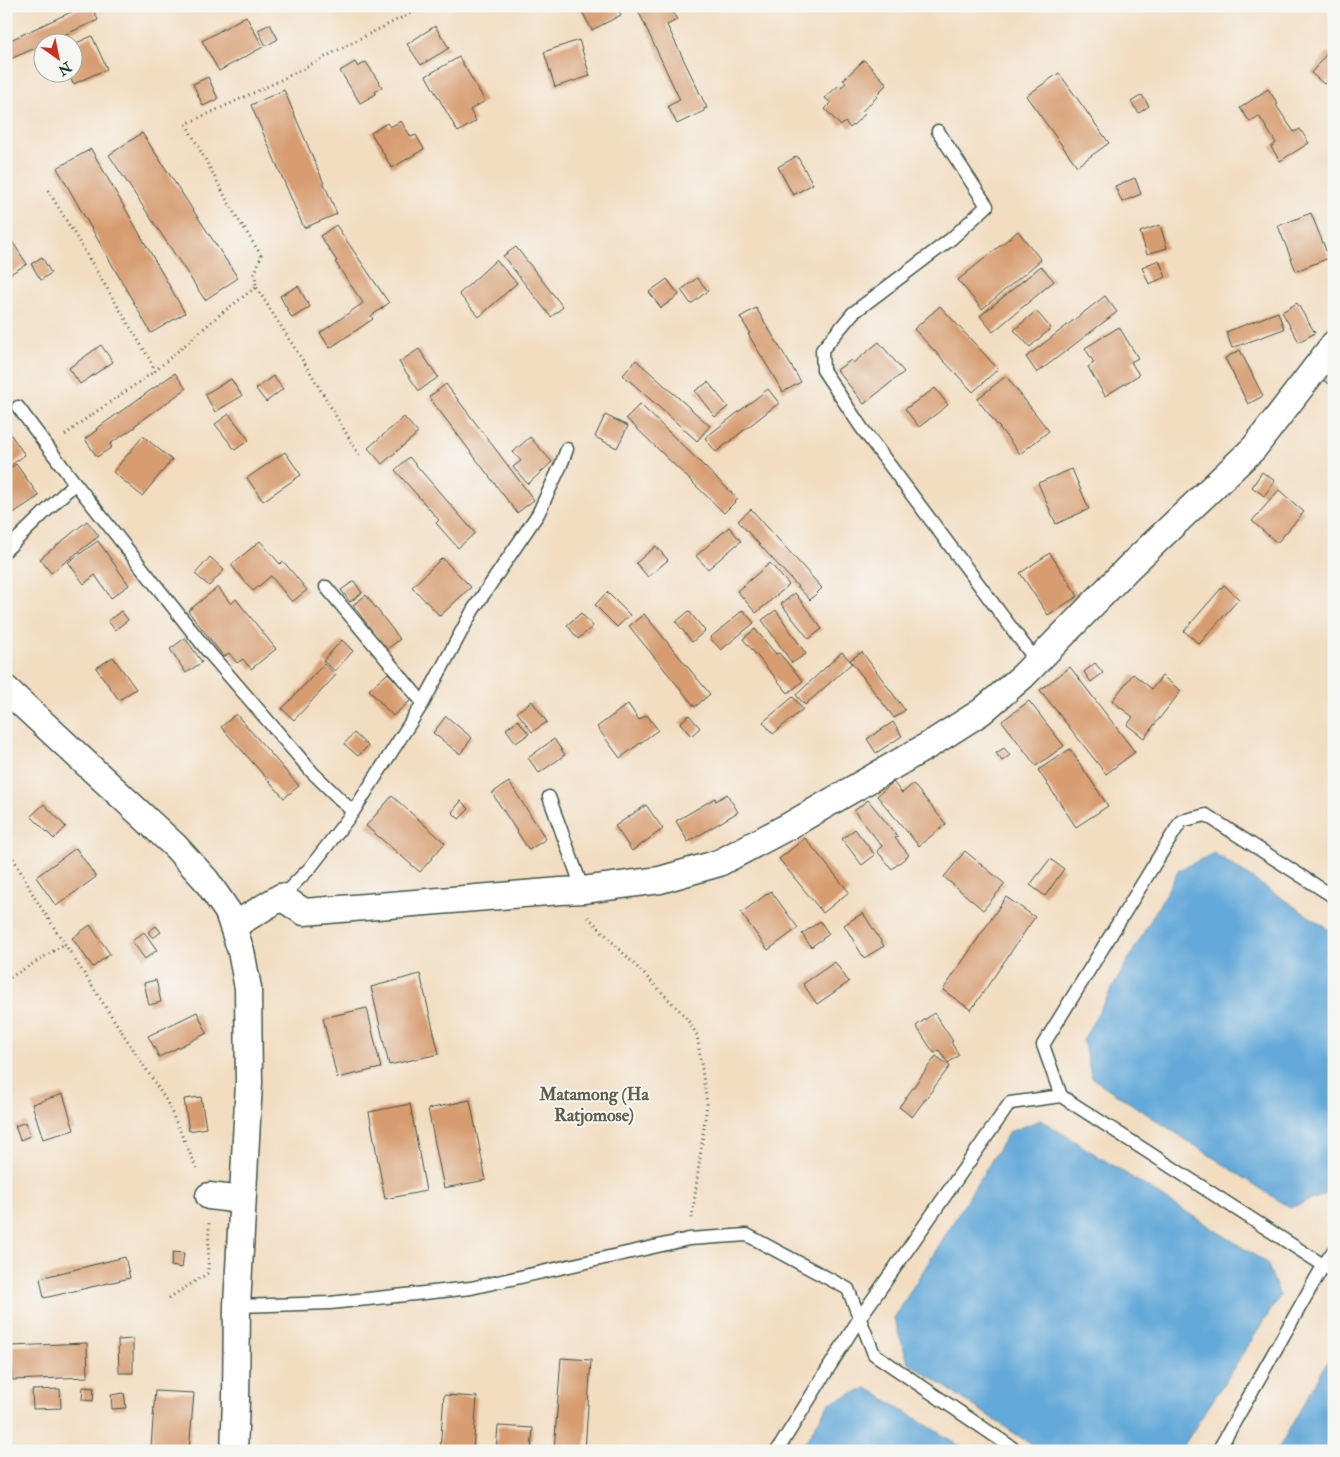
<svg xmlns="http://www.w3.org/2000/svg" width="1340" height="1457" viewBox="0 0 1340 1457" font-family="'IM FELL Double Pica',serif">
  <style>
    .water { fill: #63a9d9; stroke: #417386 }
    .building { fill: #d79c70 }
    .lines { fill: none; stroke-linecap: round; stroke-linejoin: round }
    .service-casing { stroke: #3f5549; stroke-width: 15 }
    .minor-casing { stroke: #3f5549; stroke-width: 29 }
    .path { stroke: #3f5549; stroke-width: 3; stroke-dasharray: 1 4; stroke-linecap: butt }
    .service { stroke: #fff; stroke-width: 12 }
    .minor { stroke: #fff; stroke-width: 26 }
    .labels { text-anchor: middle; stroke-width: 4; stroke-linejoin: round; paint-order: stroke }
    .neighbourhood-label { font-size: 18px; font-weight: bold; fill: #5f5e49; stroke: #f6f6f2 }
  </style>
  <rect width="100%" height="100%" fill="#f6f6f2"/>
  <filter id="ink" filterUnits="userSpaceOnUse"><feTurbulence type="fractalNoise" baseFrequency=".02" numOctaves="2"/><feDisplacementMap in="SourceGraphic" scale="10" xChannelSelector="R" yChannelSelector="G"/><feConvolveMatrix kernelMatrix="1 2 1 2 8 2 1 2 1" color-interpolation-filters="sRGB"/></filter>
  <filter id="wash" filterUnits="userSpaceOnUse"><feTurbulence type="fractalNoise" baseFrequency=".0096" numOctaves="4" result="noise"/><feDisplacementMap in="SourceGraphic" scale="20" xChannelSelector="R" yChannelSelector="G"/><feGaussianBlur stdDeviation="1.12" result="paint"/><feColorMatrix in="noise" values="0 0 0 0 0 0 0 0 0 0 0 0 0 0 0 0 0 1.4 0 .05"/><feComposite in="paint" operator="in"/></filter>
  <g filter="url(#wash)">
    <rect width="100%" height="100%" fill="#f2ddc1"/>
    <path class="water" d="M1214,853L1334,933V1185L1327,1194L1290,1208L1092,1078L1083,1040L1179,870Z
      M1041,1120L1267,1263L1280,1296L1180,1451H1041L908,1362L894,1318L1009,1132Z
      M1334,1358V1451H1277L1329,1359Z
      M867,1388L968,1451H800L829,1403Z"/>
    <g id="blocks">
      <path class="building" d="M84,6H92L98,20L48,42H42V45L6,61V42Z
        M579,6H616L621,15L592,30Z
        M636,6H670L677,20L667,25L707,108L704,109V111L677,124L668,106L680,100Z
        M246,16L263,47L219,71L202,41Z
        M270,24L278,39L266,46L258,30Z
        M435,26L449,48L421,65L407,44Z
        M92,36L107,69L73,84L68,72H72V45Z
        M579,40L590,76L555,87L544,52Z
        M1328,52L1334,57V85L1328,80L1324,84L1311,73Z
        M459,57L485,101L470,110L476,121L458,132L426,76Z
        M864,60L887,84L876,95L877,97L862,111L865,114L850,128L845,122L841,126L825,109L831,103L825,98L839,85L841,87L846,83L843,80Z
        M355,62L358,67L366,62L382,87L375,92L376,94L360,103L340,71Z
        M1059,73L1109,143L1077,166L1026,96Z
        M208,77L218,99L203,106L193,84Z
        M1268,89L1278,104L1276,105L1294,132L1300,129L1309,143L1280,161L1271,147L1276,143L1259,116L1250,122L1240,108Z
        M284,90L337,214L304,228L251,105Z
        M1142,95L1149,106L1139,113L1131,102Z
        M401,121L411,137L416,135L424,149L392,168L371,133L387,123L390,127Z
        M142,133L238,278L205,300L109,155Z
        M91,149L185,313L151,333L57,168Z
        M797,156L813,184L793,195L778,167Z
        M1135,178L1141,194L1122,202L1115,186Z
        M1311,213L1329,258L1296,271L1278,226Z
        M336,225L389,303L371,316L373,319L330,348L320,333L363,303L335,262L337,261L320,236Z
        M1160,225L1167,248L1147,254L1140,232Z
        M1018,231L1041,260L982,309L958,280Z
        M6,232L27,264L7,276L6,275Z
        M516,247L563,307L551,317L503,256Z
        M42,257L51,273L41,280L31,264Z
        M496,260L517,283L479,317L459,294Z
        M1159,260L1166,277L1149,284L1142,267Z
        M1041,266L1054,281L993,332L980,316Z
        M697,278L708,291L691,304L681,290Z
        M667,279L679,295L661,308L649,292Z
        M298,286L310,307L292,318L280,296Z
        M1105,296L1117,312L1037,373L1026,357Z
        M1297,303L1315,333L1299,342L1282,312Z
        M940,306L998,369L973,392L914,329Z
        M756,308L801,382L783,392L748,334L750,333L740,317Z
        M1036,311L1051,328L1030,347L1014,330Z
        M1278,312L1284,329L1232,348L1226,332Z
        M1119,327L1138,358L1131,362L1139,375L1105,396L1088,367L1094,363L1085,348Z
        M879,342L904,372L864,404L837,370L851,360L853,363Z
        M101,345L113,362L80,384L69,368Z
        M419,349L438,377L419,391L399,362Z
        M1240,350L1263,396L1248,404L1225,358Z
        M636,360L710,426L697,441L623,375Z
        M1334,365V387L1323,380Z
        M175,373L186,389L134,426L135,427L110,444L112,447L97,457L85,439L97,430L96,429Z
        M273,376L283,389L266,402L256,389Z
        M1006,376L1049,431L1020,454L977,399Z
        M231,379L242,396L215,412L205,394Z
        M708,382L728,407L715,417L695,391Z
        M446,384L534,500L517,513L429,397Z
        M935,388L948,405L919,427L905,409Z
        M768,389L779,403L716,452L705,438Z
        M640,404L738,499L724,513L626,418Z
        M229,414L249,440L235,450L215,424Z
        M605,415L628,426L617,448L595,437Z
        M404,417L418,433L382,464L368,448Z
        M6,428L25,455L10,466L6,461Z
        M143,436L172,460L142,496L113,472Z
        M530,437L552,462L528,484L513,467L521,461L513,452Z
        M285,452L301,475L263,501L247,478Z
        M409,457L475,533L458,548L436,523L439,520L395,470Z
        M16,464L39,496L6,518V471Z
        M1072,469L1089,509L1056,524L1038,483Z
        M1262,472L1275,481L1264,496L1252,487Z
        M1279,490L1304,512L1277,543L1252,521Z
        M751,509L822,588L810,600L738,521Z
        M87,521L99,536L51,573L40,559Z
        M729,527L741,541L708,569L696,556Z
        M98,541L129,585L111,598L95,575L84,584L68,562Z
        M260,541L280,564L283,561L307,590L292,602L271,576L253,591L231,565Z
        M656,546L668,560L648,577L636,563Z
        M1050,553L1078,596L1048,615L1020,573Z
        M210,557L224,570L209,586L195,574Z
        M442,558L471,587L440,616L412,587Z
        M770,563L789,585L756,613L737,591Z
        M354,581L362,593L350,602L341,590Z
        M1224,585L1239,599L1199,644L1184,631Z
        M218,587L231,604L236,599L276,649L251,669L243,659L237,663L229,653L224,657L188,611Z
        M607,592L630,615L617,627L595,605Z
        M795,593L822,629L809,639L781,604Z
        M366,595L400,639L386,650L353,605Z
        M743,610L754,623L721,650L710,638Z
        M776,610L806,654L792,663L762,620Z
        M121,611L128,620L115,630L108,621Z
        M689,611L705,631L692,642L676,622Z
        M581,613L593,626L578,639L567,625Z
        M644,614L710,694L695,707L629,626Z
        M755,629L776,654L779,653L803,681L788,693L743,639Z
        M185,638L202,662L186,673L170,649Z
        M342,640L353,651L335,671L323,661Z
        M842,652L852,663L805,705L796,695Z
        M862,652L905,710L894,718L850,660Z
        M113,657L136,689L119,700L96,668Z
        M1095,663L1103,673L1091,682L1084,672Z
        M324,664L336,675L294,720L282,709Z
        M1070,667L1135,752L1106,774L1040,690Z
        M388,673L412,699L393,716L369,690Z
        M1133,674L1152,689L1162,676L1181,691L1144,738L1127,725L1133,717L1112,701Z
        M793,697L803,709L773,734L763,722Z
        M532,701L547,722L532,732L517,712Z
        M1029,701L1064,746L1036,766L1002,721Z
        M628,704L639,720L647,715L658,730L620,758L597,727Z
        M236,714L299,786L284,798L221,727Z
        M689,715L700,728L691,736L680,723Z
        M446,716L472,738L460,754L433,733Z
        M518,720L529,734L516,743L506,729Z
        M893,722L902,736L876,753L867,739Z
        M354,733L368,746L358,756L344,744Z
        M554,739L565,755L539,773L528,758Z
        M1004,748L1010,755L1002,761L996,753Z
        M1070,749L1108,806L1076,827L1038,770Z
        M509,782L546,839L529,850L492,793Z
        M893,782L902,793L913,784L946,824L919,846L877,796Z
        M727,794L738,812L688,842L676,821L715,798L716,801Z
        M392,796L445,843L420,872L366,826Z
        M868,800L898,837L895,838L909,855L892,869L877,851L882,846L854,811Z
        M461,801L469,809L459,819L452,812Z
        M44,804L66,827L54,839L31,816Z
        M646,805L663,829L632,851L615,826Z
        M855,829L875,855L862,865L842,839Z
        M805,838L849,892L823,913L779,859Z
        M76,848L96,877L56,906L36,877Z
        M965,851L1005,884L983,910L944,877Z
        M1050,859L1064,869L1045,896L1030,885Z
        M771,891L798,928L768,950L741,913Z
        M1006,897L1035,917L971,1010L943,990Z
        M863,913L884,946L864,958L844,925Z
        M820,921L829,934L811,947L802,934Z
        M90,925L110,954L93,967L72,938Z
        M156,926L161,932L153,938L148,932Z
        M144,932L157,950L145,959L132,941Z
        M835,962L849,982L817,1004L803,984Z
        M420,974L439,1054L389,1065L371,987Z
        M156,980L161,1002L149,1005L144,983Z
        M367,1008L381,1068L337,1078L323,1018Z
        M197,1012L207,1033L159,1057L148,1036Z
        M934,1013L953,1041L951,1042L959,1055L948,1063L939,1050L934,1053L916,1026Z
        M936,1056L950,1066L912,1117L899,1107Z
        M63,1094L74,1130L43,1139L32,1104Z
        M201,1097L206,1128L189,1131L184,1099Z
        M470,1100L486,1180L444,1188L428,1109Z
        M410,1104L426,1191L385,1199L369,1112Z
        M26,1122L30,1136L20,1140L15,1126Z
        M173,1252L184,1253L182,1268L171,1266Z
        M125,1257L130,1278L44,1298L40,1278Z
        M133,1339V1373H119L118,1340Z
        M87,1343L88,1377L12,1380L11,1346Z
        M561,1358L591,1360L585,1451H554Z
        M83,1387L94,1388L93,1401L82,1400Z
        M60,1389L61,1408L33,1409L32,1390Z
        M155,1391L194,1393L189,1451H160V1447H151Z
        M124,1393L126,1408L112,1409L111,1395Z
        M444,1395L477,1397L473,1451H440Z
        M498,1426L533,1428L531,1451H496Z"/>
    </g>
  </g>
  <g filter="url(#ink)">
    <use href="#blocks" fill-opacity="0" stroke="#3f5549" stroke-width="1"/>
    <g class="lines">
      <defs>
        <path id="service" d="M938,131L987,206L951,239L853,313L822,350L823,370L861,427L1037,662
          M18,407L68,474L206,649L312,772L353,812
          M6,550L75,483
          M326,587L423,703
          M549,797L583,890
          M281,897L310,868L353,812L423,703L473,610L538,514L561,465L567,449
          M1334,897L1206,815L1181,821L1043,1045L1061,1096L1334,1272
          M237,1306L330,1303L471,1288L689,1239L747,1235L848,1289L874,1354L1017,1451
          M777,1451L859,1319L1010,1103L1061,1096
          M1218,1451L1323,1266L1334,1250"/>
        <path id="minor" d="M6,689L175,846L206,880L228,912L241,951L248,988L249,1083L237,1306L236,1401L234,1451
          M233,926L281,897L304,912L561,891L583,890L660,880L719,863L789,826L929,745L981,712L1023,676L1130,566L1254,448L1334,344
          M209,1196L242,1200"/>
      </defs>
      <use href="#service" class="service-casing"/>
      <use href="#minor" class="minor-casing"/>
      <path class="path" d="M48,190L150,360L155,371
        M65,435L80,423L155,371L218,316L256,287
        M359,455L310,372L256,287L255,274L261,255L233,211L186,124L277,82L367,35L425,6
        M6,845L35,898L166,1100L198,1171
        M588,917L685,1016L697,1035L707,1104L692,1218
        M6,980L65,944
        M169,1298L208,1273L209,1223"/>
      <use href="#service" class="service"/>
      <use href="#minor" class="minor"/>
    </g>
  </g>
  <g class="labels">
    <g class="neighbourhood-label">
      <text x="594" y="1100">Matamong (Ha<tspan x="594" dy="21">Ratjomose)</tspan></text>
    </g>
  </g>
  <rect width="1340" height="1457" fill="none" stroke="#f6f6f2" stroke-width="25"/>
  <g transform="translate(58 58) rotate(147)"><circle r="24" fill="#f6f6f2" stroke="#a0aca6"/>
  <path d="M0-4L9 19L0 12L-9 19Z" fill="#c8321e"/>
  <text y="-8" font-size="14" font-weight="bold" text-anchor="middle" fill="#1f3d34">N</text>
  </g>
</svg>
